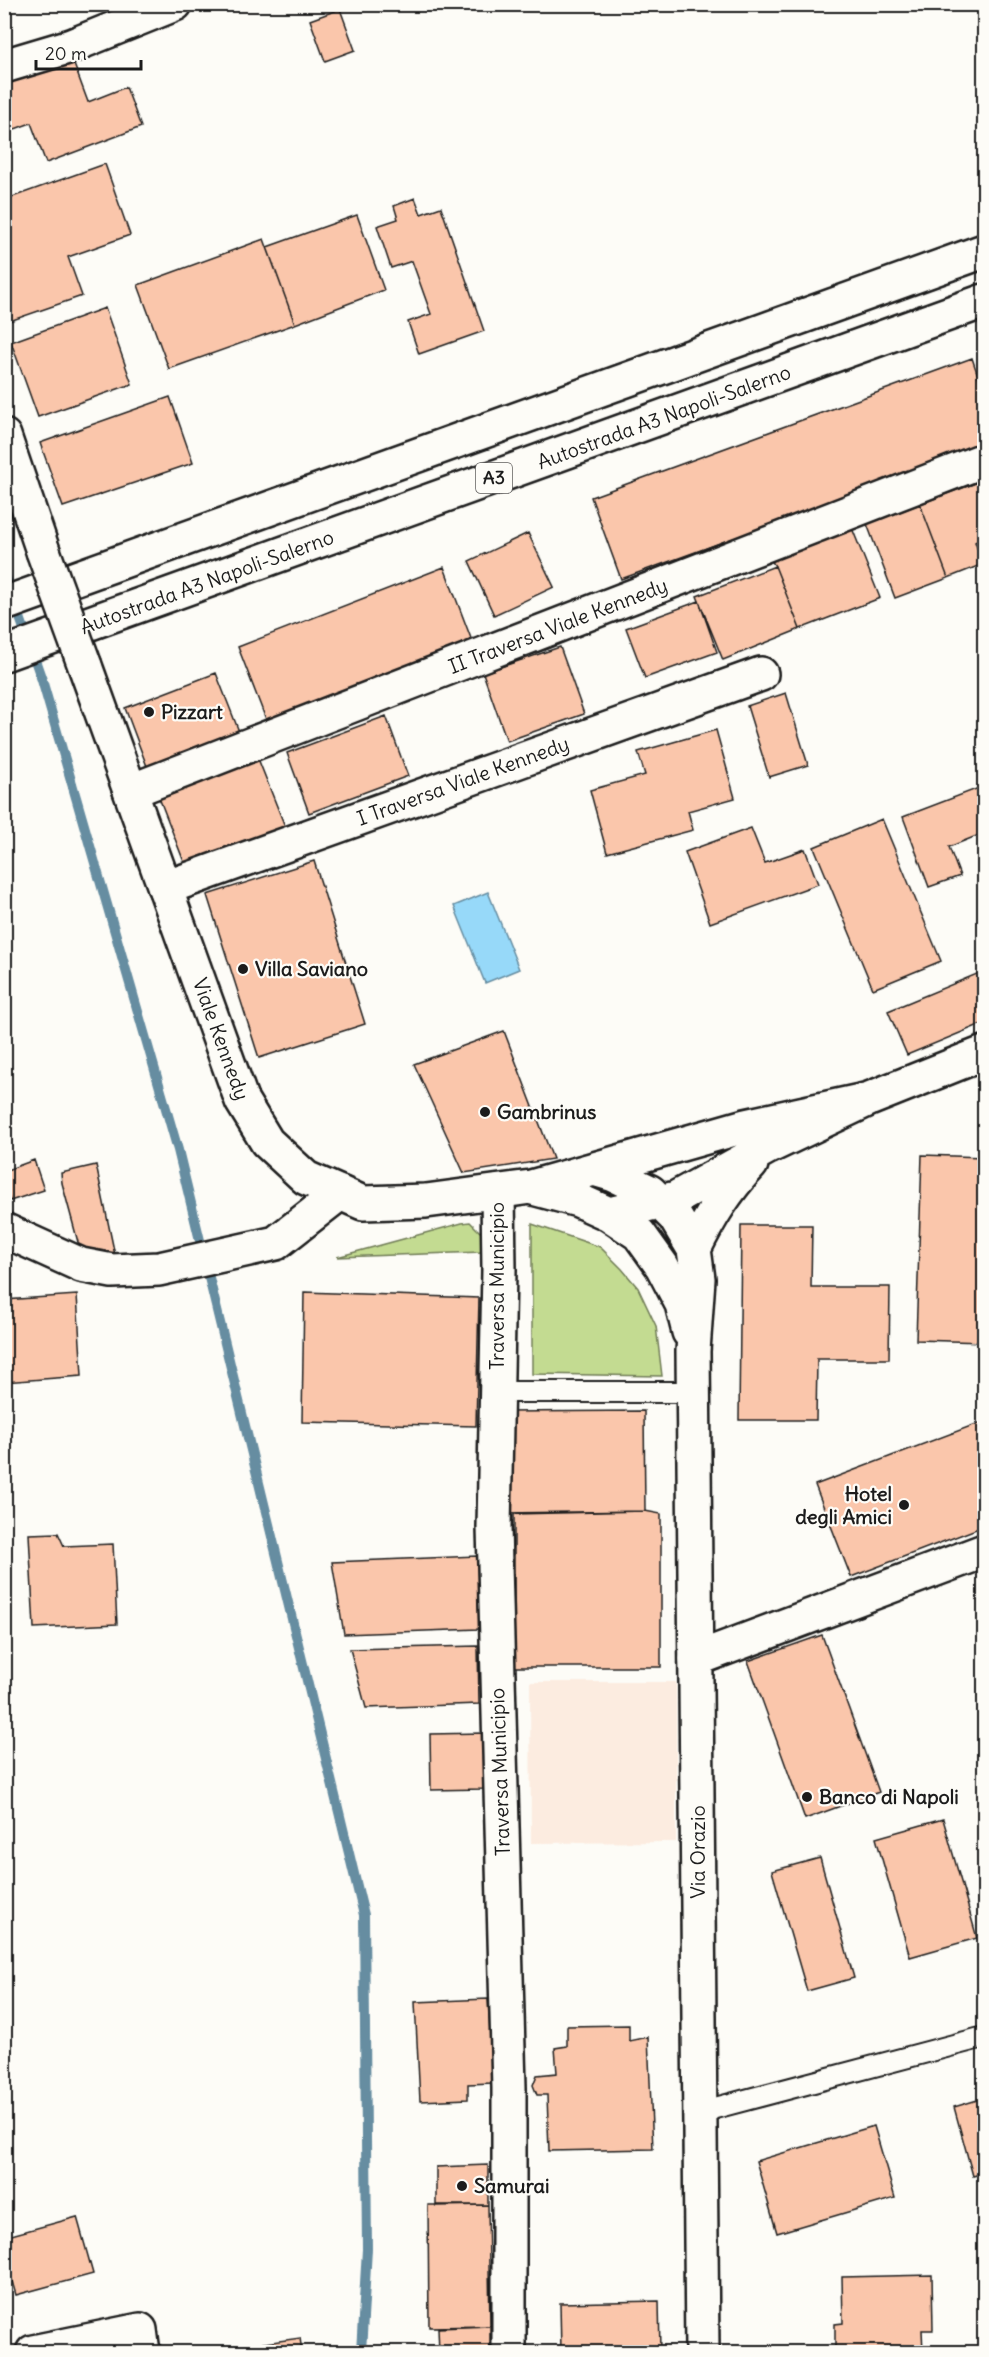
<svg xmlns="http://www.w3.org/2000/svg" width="989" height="2357" viewBox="0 0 989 2357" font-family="Delius,sans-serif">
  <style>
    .built { fill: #fcece0 }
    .green { fill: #c3db91; stroke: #707c56; stroke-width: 1.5 }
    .water { fill: #97d9f9; stroke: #668da1; stroke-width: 1.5 }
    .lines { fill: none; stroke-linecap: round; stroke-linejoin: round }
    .stream { stroke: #668da1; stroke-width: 10 }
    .building { fill: #fac6ab; stroke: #1c1c1c; stroke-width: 1.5 }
    .service-casing { stroke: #1c1c1c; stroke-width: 24 }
    .minor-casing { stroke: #1c1c1c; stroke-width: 38 }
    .tertiary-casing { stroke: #1c1c1c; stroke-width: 38 }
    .motorway-casing { stroke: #1c1c1c; stroke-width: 38 }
    .service { stroke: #fdfcf7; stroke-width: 20 }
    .minor { stroke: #fdfcf7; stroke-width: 33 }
    .tertiary { stroke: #fdfcf7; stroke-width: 33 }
    .motorway { stroke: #fdfcf7; stroke-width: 33 }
    .tertiary-bridge-casing { stroke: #1c1c1c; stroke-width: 38; stroke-linecap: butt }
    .tertiary-bridge { stroke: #fdfcf7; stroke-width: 33 }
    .poi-dot { fill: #1c1c1c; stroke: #fdfcf7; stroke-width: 2 }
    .labels { text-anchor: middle; stroke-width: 4.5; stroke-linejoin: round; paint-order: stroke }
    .shield { fill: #fdfcf7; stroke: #605f5e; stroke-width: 1.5 }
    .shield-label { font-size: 18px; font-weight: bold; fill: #1c1c1c }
    .street-label { font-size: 20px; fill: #1c1c1c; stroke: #fdfcf7 }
    .poi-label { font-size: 20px; font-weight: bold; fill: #1c1c1c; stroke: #fdfcf7; text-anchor: start }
  </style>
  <rect width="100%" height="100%" fill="#fdfcf7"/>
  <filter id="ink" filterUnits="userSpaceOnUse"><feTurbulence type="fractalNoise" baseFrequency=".0167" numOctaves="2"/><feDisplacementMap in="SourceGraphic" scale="12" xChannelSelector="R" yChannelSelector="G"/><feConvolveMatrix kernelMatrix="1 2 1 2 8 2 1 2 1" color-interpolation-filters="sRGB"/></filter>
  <g filter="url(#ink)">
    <path class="built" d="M530,1682H676V1842L531,1843Z"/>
    <path class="green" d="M470,1222L481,1233L482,1252L337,1257L462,1223Z
      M532,1224L600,1247L622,1269L638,1288L656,1326L662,1376L532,1374Z"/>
    <path class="water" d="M488,892L519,969L485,983L454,906Z"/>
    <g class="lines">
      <path class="stream" d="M4,572L42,680L178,1150L364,1915L367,2249L361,2352"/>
    </g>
    <path class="building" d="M340,9L355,50L325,61L310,20Z
      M72,59L88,102L126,87L141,127L46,163L31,123L4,133V84Z
      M105,164L130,235L68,257L82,296L4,323V200Z
      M415,198L421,214L441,207L484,331L419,354L408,322L431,314L412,261L391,268L377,226L398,219L394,206Z
      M357,215L384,290L295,324L267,247Z
      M264,239L295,324L169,369L138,285Z
      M105,308L132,384L38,417L11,342Z
      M972,358L984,393V447L621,579L591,497Z
      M170,397L193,463L63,507L40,443Z
      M984,480V538L975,542L983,564L948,578L920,504Z
      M920,504L948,578L895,598L867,524Z
      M852,528L880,598L800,629L775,566L771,560Z
      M528,533L554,587L494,615L469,561Z
      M775,566L800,629L723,660L697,596Z
      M444,567L472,641L267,722L238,647Z
      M699,601L717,652L645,678L626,628Z
      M560,647L584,714L507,741L483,673Z
      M216,673L240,734L148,769L125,708Z
      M786,693L808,765L769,777L747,706Z
      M386,716L408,776L309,813L287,753Z
      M716,730L735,798L688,811L693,830L607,853L590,790L645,775L638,752Z
      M257,756L286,829L186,867L158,795Z
      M984,786V833L949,847L960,876L929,887L903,817Z
      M882,819L941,961L873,989L814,847Z
      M751,828L765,863L805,849L818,884L710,923L685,852Z
      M314,861L365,1024L259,1058L207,895Z
      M984,971V1023L907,1055L888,1011Z
      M504,1031L553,1159L464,1173L414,1064Z
      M922,1155L984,1157V1342L916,1340Z
      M34,1160L44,1190L10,1201L4,1185V1171Z
      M96,1165L116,1260L82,1257L62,1183L61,1173Z
      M741,1225H812L811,1287H890L889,1359H817L816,1420H739Z
      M304,1292L479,1298L476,1426L302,1422Z
      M77,1295L82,1376L4,1382V1300Z
      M644,1411L645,1511L503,1513V1412Z
      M984,1421V1526L851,1577L815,1485Z
      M645,1511L661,1514V1667H514V1514Z
      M58,1533L64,1546L113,1544L117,1624L34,1628L29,1534Z
      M477,1556L479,1629L344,1634L332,1562Z
      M822,1635L879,1792L805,1819L748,1661Z
      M478,1646L479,1704L366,1708L350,1649Z
      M484,1733V1789L431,1790L430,1734Z
      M943,1819L977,1938L910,1957L876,1838Z
      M820,1858L854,1978L807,1991L772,1871Z
      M488,1999L493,2083L468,2084V2099L420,2101L415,2002Z
      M629,2025V2041L648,2037L653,2149L549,2151L547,2095H537L533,2085L537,2075L557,2073L555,2048L567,2046V2026Z
      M984,2098V2173L973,2176L954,2107Z
      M874,2126L895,2198L777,2233L756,2161Z
      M488,2165V2205L436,2206V2167Z
      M428,2205H488L490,2326L429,2327Z
      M77,2217L93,2274L16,2295L4,2254V2237Z
      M932,2275L933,2330H922L923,2352H835V2324L843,2323L842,2277Z
      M659,2301L660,2352H561L560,2303Z
      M490,2326V2352H439L438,2328Z
      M300,2338L302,2352H200Z"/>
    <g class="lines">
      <defs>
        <path id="service" d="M496,1392H693
          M700,2112L984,2037"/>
        <path id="minor" d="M4,66L71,46L175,4
          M131,791L984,460
          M165,888L761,674
          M498,1192L499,1270L494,1527L509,2088V2352
          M4,1230L81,1265L112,1271L159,1269L276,1243L340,1193
          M696,1659L984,1551
          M33,2352L140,2330L143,2352"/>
        <path id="tertiary" d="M4,436L43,551
          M85,666L242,1101L267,1142L306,1178L363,1203L426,1201L531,1187L745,1126L869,1099
          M597,1170L614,1175L650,1192L675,1217L694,1249L698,1279L693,1351L702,2352
          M533,1188L578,1200L609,1214L639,1234L662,1266L682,1304L689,1332
          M609,1214L676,1198L768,1147L869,1099L984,1053
          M694,1249C710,1217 726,1190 751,1164"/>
        <path id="motorway" d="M4,604L984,251
          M4,654L984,301"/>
      </defs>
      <use href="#service" class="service-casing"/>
      <use href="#minor" class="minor-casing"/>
      <use href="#tertiary" class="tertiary-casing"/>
      <use href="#motorway" class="motorway-casing"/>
      <use href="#service" class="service"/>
      <use href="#minor" class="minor"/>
      <use href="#tertiary" class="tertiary"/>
      <use href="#motorway" class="motorway"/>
      <defs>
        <path id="tertiary-bridge" d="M43,551L85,666"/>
      </defs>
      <use href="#tertiary-bridge" class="tertiary-bridge-casing"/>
      <use href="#tertiary-bridge" class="tertiary-bridge"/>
    </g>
  </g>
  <g class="poi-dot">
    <circle cx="149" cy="712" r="6"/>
    <circle cx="243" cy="969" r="6"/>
    <circle cx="485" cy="1112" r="6"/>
    <circle cx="904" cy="1505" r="6"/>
    <circle cx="807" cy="1797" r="6"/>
    <circle cx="462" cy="2186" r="6"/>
  </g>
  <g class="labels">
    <rect class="shield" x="476" y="463" width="36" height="30" rx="4.5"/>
    <g class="shield-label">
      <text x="494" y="484">A3</text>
    </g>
    <g class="street-label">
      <text transform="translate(664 417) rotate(-20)" y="7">Autostrada A3 Napoli-Salerno</text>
      <text transform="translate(207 582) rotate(-20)" y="7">Autostrada A3 Napoli-Salerno</text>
      <text transform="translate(558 626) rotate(-21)" y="7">II Traversa Viale Kennedy</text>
      <text transform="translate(463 781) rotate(-20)" y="7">I Traversa Viale Kennedy</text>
      <text transform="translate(221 1039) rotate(70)" y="7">Viale Kennedy</text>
      <text transform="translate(497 1286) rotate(-90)" y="7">Traversa Municipio</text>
      <text transform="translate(500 1772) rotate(-92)" y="7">Traversa Municipio</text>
      <text transform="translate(698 1852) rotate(-90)" y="7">Via Orazio</text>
    </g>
    <g class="poi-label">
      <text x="161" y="719">Pizzart</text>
      <text x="255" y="976">Villa Saviano</text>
      <text x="497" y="1119">Gambrinus</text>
      <text x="892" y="1501" text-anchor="end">Hotel<tspan x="892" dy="23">degli Amici</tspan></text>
      <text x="819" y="1804">Banco di Napoli</text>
      <text x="474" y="2193">Samurai</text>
    </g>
  </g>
  <rect width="989" height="2357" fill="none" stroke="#fdfcf7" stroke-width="24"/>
  <rect x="12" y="12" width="965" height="2333" fill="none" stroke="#1c1c1c" stroke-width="2" filter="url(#ink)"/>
  <path d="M36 60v9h105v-9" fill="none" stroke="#1c1c1c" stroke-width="3"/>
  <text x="45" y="60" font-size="18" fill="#1c1c1c" stroke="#fdfcf7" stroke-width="4.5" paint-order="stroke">20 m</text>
</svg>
